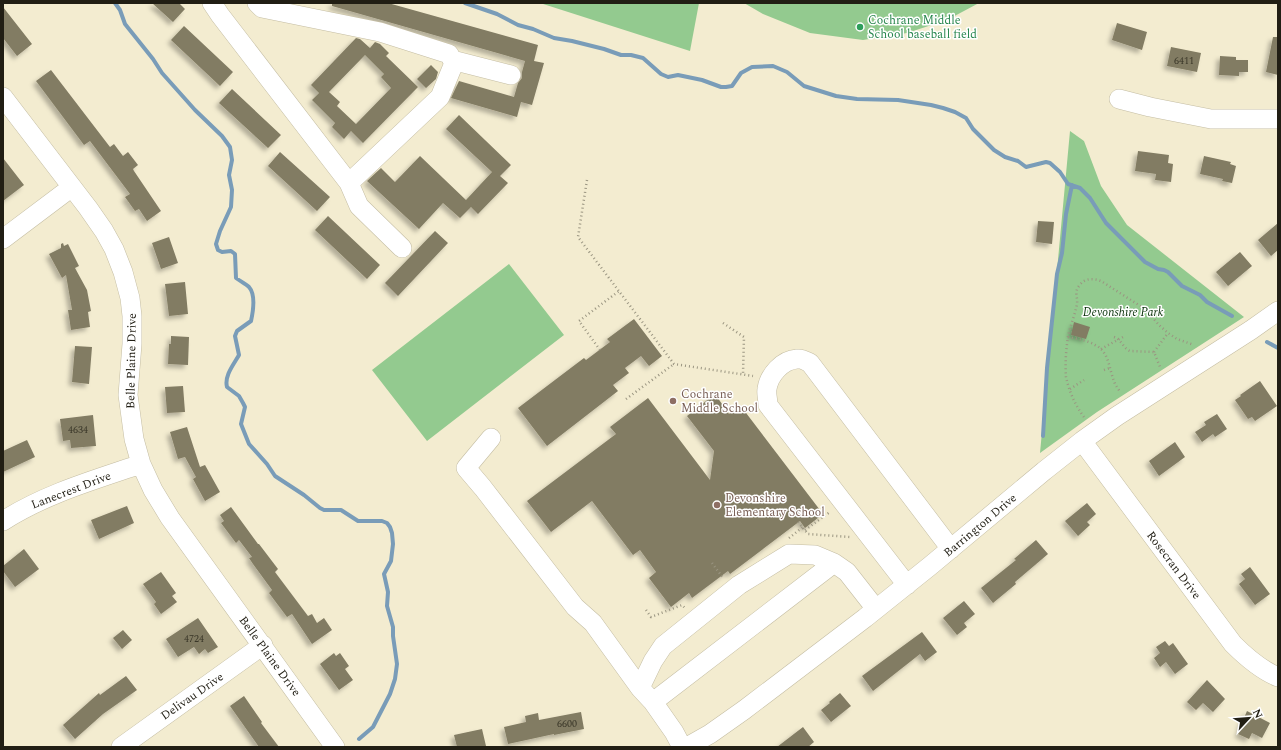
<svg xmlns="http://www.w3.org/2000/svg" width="1281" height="750" viewBox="0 0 1281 750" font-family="Spectral,serif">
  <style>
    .green { fill: #93ca8f }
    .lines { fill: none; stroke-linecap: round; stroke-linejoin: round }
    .stream { stroke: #799cb8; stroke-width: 4 }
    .building { fill: #827c63; fill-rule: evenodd; filter: url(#shadow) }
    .minor-casing { stroke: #c4bda3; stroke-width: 20 }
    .path { stroke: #9a9581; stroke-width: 2.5; stroke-dasharray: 1 3; stroke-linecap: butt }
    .minor { stroke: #fff; stroke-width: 19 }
    .leisure-dot { fill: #2e9e5b; stroke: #fff; stroke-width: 1.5 }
    .education-dot { fill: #8d6e63; stroke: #fff; stroke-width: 1.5 }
    .labels { text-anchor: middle; stroke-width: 3; stroke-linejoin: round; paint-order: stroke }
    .number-label { font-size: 10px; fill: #393628 }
    .leisure-label { font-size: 12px; fill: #27864d; stroke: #fff; text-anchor: start }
    .park-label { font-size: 12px; font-style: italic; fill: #0b330b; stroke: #fff }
    .street-label { font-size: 12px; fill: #211e14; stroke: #fff }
    .education-label { font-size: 12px; fill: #785e54; stroke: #fff; text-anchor: start }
  </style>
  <defs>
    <filter id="shadow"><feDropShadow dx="-3.5" dy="3.5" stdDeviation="2" flood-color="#0004"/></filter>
  </defs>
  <rect width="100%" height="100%" fill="#f3ecd0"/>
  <path class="green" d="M540,3H699L690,51Z
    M744,3H979L947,20L907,33L863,40L810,33L763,14Z
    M1070,131L1084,141L1101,186L1127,225L1244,317L1097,412L1040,453Z
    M509,264L564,335L427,441L372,370Z"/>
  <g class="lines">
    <path class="stream" d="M115,3L120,10L125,24L153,59L162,73L195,110L222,136L230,147L232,160L229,175L232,190L231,207L220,231L216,244L218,250L222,252L231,251L235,254L236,278C240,281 246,284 249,287C256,295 253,312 251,321L237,331L235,336L239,355C234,364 224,376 227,387L239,396L243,403L245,407L241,424L249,444L267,464L275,476L304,495L320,508L324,510H341L358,521H382L387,523L390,527L392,533L393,544L391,561L384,574L388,592L387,606L393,627V636L397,664L395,679L390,694L373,727L359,739
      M465,3L497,14L518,25L533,29L554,38L572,41L604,49L621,55H631L643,58L661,74L668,77L678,75L702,80L721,87H726L732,86L741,73L752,67L773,66L787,72L804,86L836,96L857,99L898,100L931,105L943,108L955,112L966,118L973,129L994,150L1005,157L1018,161L1026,167L1046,162L1050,163L1060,172L1068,184L1080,188L1090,198L1106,223L1145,262L1158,269L1164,270L1168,272L1182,286L1200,295L1207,302L1232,316
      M1267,342L1278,348
      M1043,436L1047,368L1057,274L1062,253L1066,214L1072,185"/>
  </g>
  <path class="building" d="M152,3H179L185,9L173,22Z
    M332,3H388L538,45L534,61L544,63L532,105L521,102L517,117L451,98L459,81L514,97L518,83L522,78V72L525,61L332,6Z
    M3,7L32,44L17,56L3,38Z
    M1117,23L1147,32L1142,50L1112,40Z
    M184,26L233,72L220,86L171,40Z
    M1273,37H1278V75L1266,72Z
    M356,38L360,39L370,48L375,42L380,44L389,53L386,56L418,87L363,143L351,131L344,139L332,127L335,123L312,100L319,93L311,85ZM365,55L384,74L381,77L391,88L356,124L337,106L340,102L329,92Z
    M1171,47L1201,53L1197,72L1167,66Z
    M1220,56L1236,57V60H1248V72H1239V76L1219,75Z
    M431,65L438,72L436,79L426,88L417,79Z
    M51,70L110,147L114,144L123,156L128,152L138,165L133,169L134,171L161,211L147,221L139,209L135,211L125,197L130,194L90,141L84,145L36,81Z
    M232,89L281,135L268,148L219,103Z
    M459,115L511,165L500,176L508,183L478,214L471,207L460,218L443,203L419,229L367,181L381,168L395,182L420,156L466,200L492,172L446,129Z
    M1138,151L1169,155L1168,163L1173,164L1171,182L1155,180L1156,174L1135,171Z
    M280,152L330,197L317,211L268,166Z
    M1204,156L1231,162L1230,164L1236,166L1232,183L1222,181L1223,179L1200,174Z
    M3,158L24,185L3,201Z
    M328,216L380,265L367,279L315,230Z
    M1038,221L1054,222L1052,244L1036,242Z
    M1278,223V250L1271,256L1258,240Z
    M435,231L448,243L398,296L385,283Z
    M169,237L178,263L161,269L152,243Z
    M63,243L64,246L68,244L79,266L75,268L87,290L91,311L88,312L90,327L71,330L68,310H72L66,275L62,278L49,254L61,248V244Z
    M1240,252L1252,266L1228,286L1216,272Z
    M185,282L188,314L169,316L165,284Z
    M634,319L662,356L649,366L641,356L625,368L629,373L613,385L618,391L547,446L518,408L584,358L586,360L610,342L607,339Z
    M1074,322L1090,327L1086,339L1071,335Z
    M171,336L189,337L188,365L168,364L169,344H171Z
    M75,346L92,347L89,384L72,382Z
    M1260,381L1277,406L1255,421L1252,417L1248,419L1235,400L1241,396L1240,395Z
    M183,386L185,412L167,413L165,387Z
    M715,394L729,414L740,405L823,514L805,528L800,521L730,574L728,571L692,598L689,593L671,607L649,578L656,572L640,550L633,555L592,501L551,532L527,501L616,434L610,427L648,398L710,480L714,451L687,416Z
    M1217,414L1227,429L1215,437L1213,434L1202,442L1195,432L1206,425L1204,422Z
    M93,415L96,446L71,448L70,440L63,441L60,419Z
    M187,427L200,467L205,465L220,492L205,501L193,479L196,477L185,457L178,459L170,432Z
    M27,440L35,457L3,472V451Z
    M1175,442L1185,457L1159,476L1149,461Z
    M1087,503L1096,514L1087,522L1090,525L1078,536L1065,521Z
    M127,506L134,523L99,539L91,520Z
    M231,507L258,544H259L278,569L275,572L308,616L312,614L317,623L324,618L332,630L312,644L292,614L287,617L269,593L272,590L253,564L249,558L252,557L239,540L236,543L221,523L224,521L220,515Z
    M1036,540L1048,554L1015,582L1016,584L993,603L981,588L1016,560L1014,559Z
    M24,549L39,569L15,587L3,571V566Z
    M1250,567L1270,594L1255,605L1239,584L1245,579L1241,574Z
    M161,572L176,593L172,596L177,602L161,614L154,604L156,602L143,584Z
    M964,601L975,614L964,623L967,627L957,635L943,618Z
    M198,618L218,647L208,653L205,649L199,654L194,647L178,657L166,639Z
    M123,630L132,640L122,649L113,638Z
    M922,632L937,652L925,661L920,654L873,691L862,676Z
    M1165,641L1169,646L1173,643L1188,664L1175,674L1166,662L1160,667L1154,658L1160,653L1156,647Z
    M334,653L336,656L340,653L349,666L345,669L353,680L339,690L320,664Z
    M126,676L137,690L103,714L75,739L63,725L99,693L100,695Z
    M1207,680L1225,699L1213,712L1203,703L1196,710L1187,702Z
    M840,693L851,706L831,722L821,710L830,703L829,702Z
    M244,696L262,722L261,723L279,747H259L230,706Z
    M1247,711L1270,723L1262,738L1252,733L1249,739L1238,734L1241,728L1240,727Z
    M581,712L584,729L554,735V734L508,744L504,727L526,722L525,716L538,713L539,720Z
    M803,727L814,742L808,747H777Z
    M482,729L486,746L480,747H457L454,735Z"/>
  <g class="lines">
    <defs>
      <path id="minor" d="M212,3L220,15L349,183L440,97L454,63L449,54L380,32L262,8L257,3
        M452,60L511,75
        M3,97L88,208L104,231L114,249L123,272L130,298L132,316V344L128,395L134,439L141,464L153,490L170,518L335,747
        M1119,99L1150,107L1211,119H1278
        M349,183L359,206L402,248
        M3,239L72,187
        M491,438L466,468L483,488L575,607L593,623L640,688L653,702L674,732L682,747
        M1082,441L1233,644C1246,657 1261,670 1278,677
        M3,521C45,494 94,480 141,464
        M907,585L768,405C768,399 766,394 767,389C769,375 782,360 797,359C801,358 806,361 810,363L951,549
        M640,688L653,661L663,646L739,585L789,554L815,555L834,563L847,572L876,609
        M653,702L834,563
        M121,747L263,645
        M687,747L710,734L744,710L865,618L930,566L1044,471L1082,441L1117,416L1251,330L1278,311"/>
    </defs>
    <use href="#minor" class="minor-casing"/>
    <path class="path" d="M587,180L578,237L674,364L753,376
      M723,323L744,337L743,374
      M1068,337C1077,339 1087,340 1095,345C1109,351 1109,369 1114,381C1115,385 1118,388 1120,392
      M1114,337C1121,339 1123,348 1130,351L1154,352L1160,367
      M1101,349L1123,337
      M600,350L579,321L619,291
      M1154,352L1168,333
      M1104,370L1110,368
      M1070,389L1084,380
      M626,399L674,364
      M1084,417C1075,405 1069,391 1066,377C1065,365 1066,349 1068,337C1070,326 1075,315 1077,304C1078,298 1074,292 1079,286C1084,278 1093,278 1101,281L1145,309L1159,325L1168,333L1177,339L1194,345
      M798,522L808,534L850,537
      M805,530L830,512
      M789,538L803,527
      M712,563L724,579
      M646,610L651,617L682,605L685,608"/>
    <use href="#minor" class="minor"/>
  </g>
  <circle class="leisure-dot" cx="860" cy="27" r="4"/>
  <g class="education-dot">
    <circle cx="673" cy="401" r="4"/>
    <circle cx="717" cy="505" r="4"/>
  </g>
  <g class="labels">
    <g class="number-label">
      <text x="1184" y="64">6411</text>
      <text x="78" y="433">4634</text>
      <text x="194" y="642">4724</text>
      <text x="567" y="727">6600</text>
    </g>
    <g class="leisure-label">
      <text x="868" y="24">Cochrane Middle<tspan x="868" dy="14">School baseball field</tspan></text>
    </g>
    <g class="park-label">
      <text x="1123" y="316">Devonshire Park</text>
    </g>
    <g class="street-label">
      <text transform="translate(131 361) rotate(-89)" y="4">Belle Plaine Drive</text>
      <text transform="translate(71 490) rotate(-21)" y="4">Lanecrest Drive</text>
      <text transform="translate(980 525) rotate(-40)" y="4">Barrington Drive</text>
      <text transform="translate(1174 565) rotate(53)" y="4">Rosecran Drive</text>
      <text transform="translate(270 656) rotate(54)" y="4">Belle Plaine Drive</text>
      <text transform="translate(192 696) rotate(-35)" y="4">Delivau Drive</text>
    </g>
    <g class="education-label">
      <text x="681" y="398">Cochrane<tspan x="681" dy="14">Middle School</tspan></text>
      <text x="725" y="502">Devonshire<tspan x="725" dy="14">Elementary School</tspan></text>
    </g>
  </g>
  <rect width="1281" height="750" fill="none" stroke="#211e14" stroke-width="8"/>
  <g transform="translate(1249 718) rotate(64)" stroke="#ffffff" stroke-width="3" paint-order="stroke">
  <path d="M0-3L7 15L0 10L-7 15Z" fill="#211e14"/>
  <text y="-6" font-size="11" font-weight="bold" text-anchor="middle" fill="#211e14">N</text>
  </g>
</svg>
